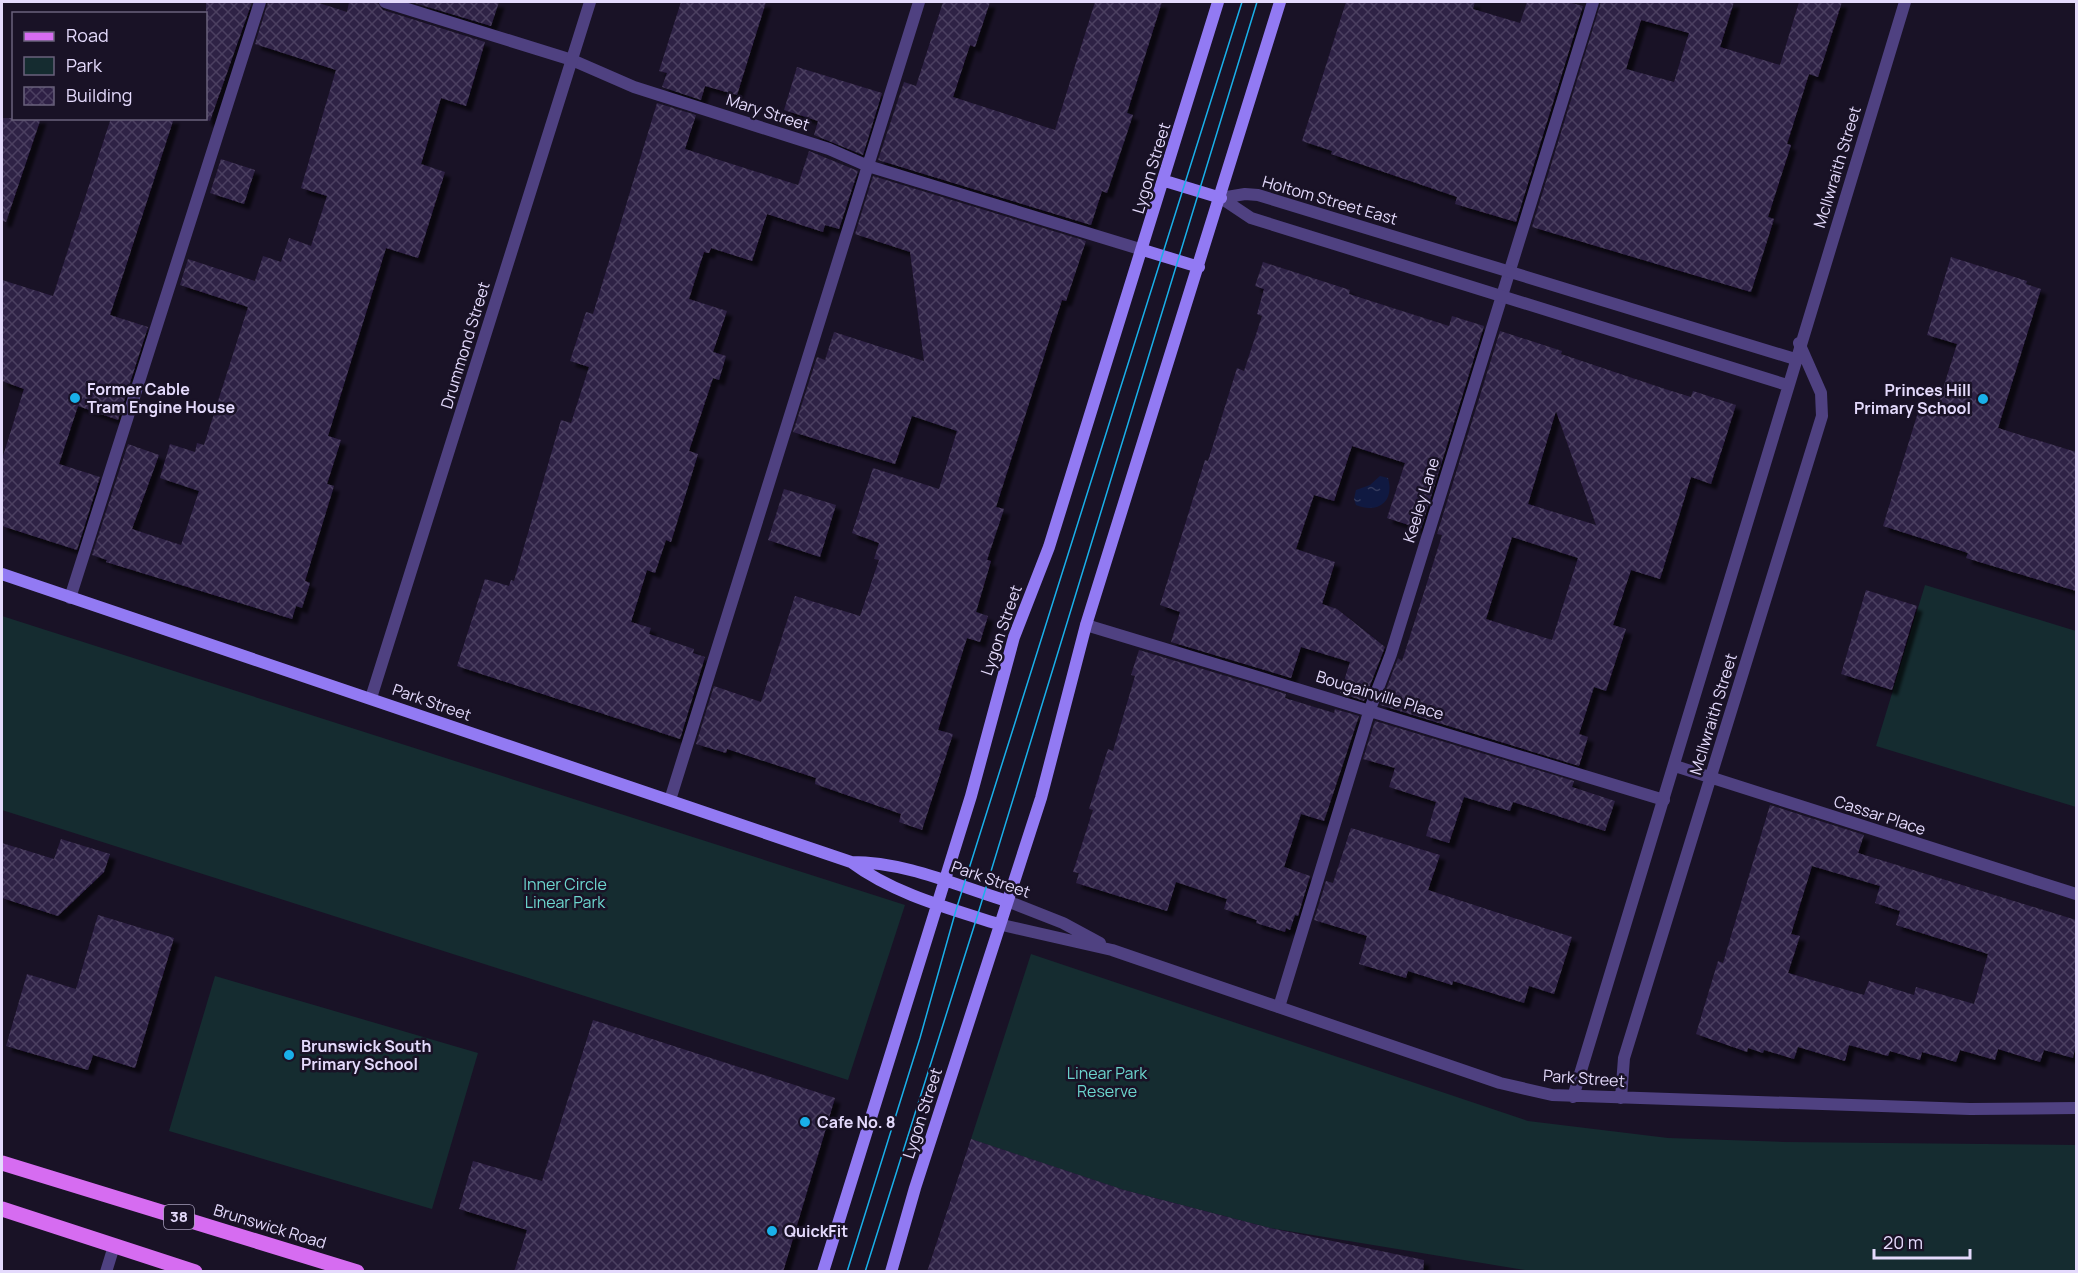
<svg xmlns="http://www.w3.org/2000/svg" width="2078" height="1273" viewBox="0 0 2078 1273" font-family="Manrope,sans-serif">
  <style>
    .green { fill: #152c30 }
    .water { fill: url(#water-ripples) }
    .building { fill: url(#building-cross-hatch); fill-rule: evenodd; filter: url(#shadow) }
    .lines { fill: none; stroke-linecap: round; stroke-linejoin: round }
    .lane { stroke: #4f4181; stroke-width: 12 }
    .street { stroke: #4f4181; stroke-width: 12 }
    .secondary { stroke: #927af3; stroke-width: 12 }
    .primary { stroke: #d66cf1; stroke-width: 15 }
    .tram { stroke: #19b0e9; stroke-width: 1.5 }
    .poi-dot { fill: #19b0e9; stroke: #191226; stroke-width: 2 }
    .labels { text-anchor: middle; stroke-width: 5; stroke-linejoin: round; paint-order: stroke }
    .shield { fill: #191226; stroke: #a79ebc; stroke-width: 1.5 }
    .shield-label { font-size: 15px; font-weight: bold; fill: #e4dafc }
    .street-label { font-size: 16px; fill: #e4dafc; stroke: #191226 }
    .poi-label { font-size: 16px; font-weight: bold; fill: #e4dafc; stroke: #191226; text-anchor: start }
    .park-label { font-size: 16px; fill: #6cd6ce; stroke: #191226 }
  </style>
  <defs>
    <pattern id="water-ripples" width="26" height="14" patternUnits="userSpaceOnUse" patternTransform="scale(1.5)"><rect width="26" height="14" fill="#101941"/><path d="M2 4q2-2 4 0t4 0M15 11q2-2 4 0t4 0" fill="none" stroke="#333a5d"/></pattern>
    <pattern id="building-cross-hatch" width="8" height="8" patternUnits="userSpaceOnUse" patternTransform="scale(1.5)"><rect width="8" height="8" fill="#2e2045"/><path d="M0 0l8 8M0 8l8-8" fill="none" stroke="#4c4061"/></pattern>
    <filter id="shadow"><feDropShadow dx="5.5" dy="5.5" stdDeviation="1.5" flood-color="#0009"/></filter>
  </defs>
  <rect width="100%" height="100%" fill="#191226"/>
  <path class="green" d="M1925,585L2076,631V807L1876,746Z
    M2,616L905,905L848,1080L2,810Z
    M1031,954L1528,1121L1668,1138L1784,1142L2076,1145V1271H1531L1270,1228L1124,1190L971,1139Z
    M215,976L478,1053L432,1209L169,1131Z"/>
  <path class="water" d="M1380,476L1388,478C1395,502 1377,514 1356,505L1354,499L1356,490L1370,485Z"/>
  <path class="building" d="M206,2H252L210,121L206,120Z
    M268,2H316L347,12L349,2H377L383,10L485,42L466,106L441,98L421,164L445,172L418,258L386,248L328,436L341,440L327,484L334,486L305,581L310,583L302,608L296,606L292,619L106,562L107,560L92,555L128,444L159,455L132,529L181,545L199,491L160,478L170,444L195,452L197,443L204,445L248,307L180,285L188,259L255,281L263,256L281,262L289,238L311,246L327,196L301,188L336,70L255,44Z
    M411,2H499L491,26Z
    M681,2H766L737,95L705,86L701,100L662,87L667,73L659,71Z
    M943,2H990L975,47L970,45L953,97L1055,130L1095,2H1162L1127,113L1133,115L1107,193L1102,191L1091,225L878,160L904,82L916,86Z
    M1346,2H1475L1473,9L1520,23L1527,2H1568L1583,6L1516,222L1455,204L1457,197L1331,154L1332,151L1302,141Z
    M1601,2H1734L1720,47L1780,65L1799,2H1842L1818,77L1809,74L1787,144L1791,145L1768,217L1774,219L1751,292L1532,227ZM1641,20L1689,33L1674,82L1626,69Z
    M797,67L882,93L863,155L814,135L818,121L784,110Z
    M657,103L696,115L685,149L798,185L809,151L858,171L839,229L825,225L823,232L767,214L752,261L711,248L709,253L704,252L689,299L727,311L713,352L726,356L719,380L713,378L689,451L698,454L671,542L666,540L655,573L647,570L631,622L651,628L649,634L694,649L693,653L705,657L680,739L457,666L485,579L509,586L511,580L514,581L561,420L571,423L589,367L570,361L586,312L593,314Z
    M2,118H41L6,222L2,221Z
    M111,118H174L110,315L148,327L118,420L78,406L59,464L100,477L77,550L2,526V459L24,389L2,381V280L53,296Z
    M221,159L255,170L244,204L210,193Z
    M873,176L1086,241L1066,301L1062,300L996,507L1004,509L987,560L991,561L976,612L988,616L980,642L967,638L938,730L953,734L922,830L899,822L901,814L815,784L816,778L727,749L726,753L696,744L714,686L761,702L795,596L860,616L879,560L874,559L879,543L852,533L873,468L939,489L957,431L912,416L895,464L793,432L817,357L825,360L834,332L924,361L910,252L855,234Z
    M1951,257L2027,281L2026,284L2041,289L1998,428L2076,452V591L1966,558L1968,553L1883,526L1919,409L1935,414L1957,344L1927,335Z
    M1263,262L1350,290L1349,294L1449,326L1452,316L1484,326L1421,529L1387,518L1405,463L1352,446L1334,501L1314,495L1296,549L1335,562L1322,604L1337,609L1385,647L1364,701L1340,693L1350,662L1301,647L1291,678L1171,642L1180,612L1160,605L1197,486L1205,460L1208,461L1237,368L1244,371L1262,316L1257,314L1264,289L1255,286Z
    M1500,331L1562,351L1561,354L1665,389L1691,397L1693,391L1736,405L1711,484L1691,477L1660,579L1631,570L1613,625L1626,629L1606,691L1594,687L1579,734L1588,737L1579,766L1380,705L1398,658L1402,661L1426,586L1442,535L1437,534ZM1556,411L1596,525L1528,504ZM1512,537L1578,558L1552,640L1486,619Z
    M784,489L836,505L820,557L768,540Z
    M1866,590L1917,606L1892,690L1841,674Z
    M1139,650L1286,694L1285,698L1334,713L1335,709L1359,716L1324,821L1301,814L1284,867L1310,876L1298,916L1295,915L1290,930L1286,928L1285,932L1256,923L1257,920L1224,909L1227,899L1176,882L1167,911L1076,883L1079,873L1073,872L1093,810L1089,809L1108,749L1113,751L1135,676L1131,675Z
    M1375,721L1574,781L1572,787L1615,801L1605,831L1513,802L1510,811L1464,797L1449,843L1426,836L1436,802L1389,787L1395,768L1363,759Z
    M1770,805L1864,835L1858,853L2076,920V1044L2073,1058L2044,1050L2040,1062L1998,1049L1995,1060L1960,1050L1956,1062L1922,1052L1920,1060L1890,1051L1888,1056L1849,1045L1845,1061L1798,1047L1794,1059L1764,1050L1763,1053L1748,1048L1747,1052L1696,1034L1718,961L1723,963ZM1812,866L1880,886L1875,903L1900,911L1896,925L1988,954L1974,1004L1916,987L1914,995L1869,981L1864,995L1788,973L1800,936L1791,934Z
    M1351,828L1440,855L1428,890L1572,937L1554,994L1529,986L1524,1003L1453,981L1452,985L1408,971L1406,978L1359,964L1367,936L1314,920L1326,881L1333,883Z
    M61,839L110,854L104,872L58,916L2,898V843L54,859Z
    M98,915L174,938L135,1068L93,1055L88,1070L6,1046L27,974L76,989Z
    M593,1020L835,1098L783,1272H514L527,1230L459,1209L473,1161L542,1181Z
    M971,1139L1124,1190L1270,1228L1424,1260L1423,1272H927Z"/>
  <g class="lines">
    <path class="lane" d="M385,2L572,60L634,87L829,149L868,166L1143,250
      M70,598L260,2
      M1086,625L1664,800
      M670,800L919,2
      M1279,1007L1370,709L1391,654L1593,2
      M106,1272L114,1246"/>
    <path class="street" d="M1221,198L1245,194L1258,195L1795,359
      M1221,198L1251,218L1787,385
      M371,698L590,2
      M1675,766L2076,894
      M1007,901L1063,923L1100,943
      M998,924L1112,950L1500,1083L1552,1095L1970,1109L2076,1108
      M1573,1097L1905,2
      M1621,1098L1624,1058L1822,416L1821,393L1799,343"/>
    <path class="secondary" d="M1165,181L1221,198
      M1143,250L1199,267
      M2,574L851,862C894,894 948,908 998,924
      M851,862C906,862 955,885 1007,901
      M823,1272L971,796L1014,637L1049,547L1218,2
      M891,1272L915,1188L1041,798L1086,625L1280,2"/>
    <path class="primary" d="M2,1163L357,1272
      M2,1209L195,1272"/>
    <path class="tram" d="M847,1272L920,1038L956,910L1242,2
      M865,1272L977,917L1257,2"/>
  </g>
  <g class="poi-dot">
    <circle cx="75" cy="398" r="6"/>
    <circle cx="1983" cy="399" r="6"/>
    <circle cx="289" cy="1055" r="6"/>
    <circle cx="805" cy="1122" r="6"/>
    <circle cx="772" cy="1231" r="6"/>
  </g>
  <g class="labels">
    <rect class="shield" x="164" y="1205" width="30" height="24" rx="4.5"/>
    <g class="shield-label">
      <text x="179" y="1222">38</text>
    </g>
    <g class="street-label">
      <text transform="translate(768 112) rotate(18)" y="6">Mary Street</text>
      <text transform="translate(1837 167) rotate(-73)" y="6">McIlwraith Street</text>
      <text transform="translate(1151 168) rotate(-73)" y="6">Lygon Street</text>
      <text transform="translate(1330 200) rotate(16)" y="6">Holtom Street East</text>
      <text transform="translate(465 345) rotate(-73)" y="6">Drummond Street</text>
      <text transform="translate(1421 500) rotate(-73)" y="6">Keeley Lane</text>
      <text transform="translate(1001 630) rotate(-71)" y="6">Lygon Street</text>
      <text transform="translate(1380 695) rotate(17)" y="6">Bougainville Place</text>
      <text transform="translate(432 702) rotate(19)" y="6">Park Street</text>
      <text transform="translate(1713 714) rotate(-73)" y="6">McIlwraith Street</text>
      <text transform="translate(1880 815) rotate(18)" y="6">Cassar Place</text>
      <text transform="translate(991 879) rotate(19)" y="6">Park Street</text>
      <text transform="translate(1584 1078) rotate(4)" y="6">Park Street</text>
      <text transform="translate(922 1113) rotate(-72)" y="6">Lygon Street</text>
      <text transform="translate(270 1226) rotate(17)" y="6">Brunswick Road</text>
    </g>
    <g class="poi-label">
      <text x="87" y="395">Former Cable<tspan x="87" dy="18">Tram Engine House</tspan></text>
      <text x="1971" y="396" text-anchor="end">Princes Hill<tspan x="1971" dy="18">Primary School</tspan></text>
      <text x="301" y="1052">Brunswick South<tspan x="301" dy="18">Primary School</tspan></text>
      <text x="817" y="1128">Cafe No. 8</text>
      <text x="784" y="1237">QuickFit</text>
    </g>
    <g class="park-label">
      <text x="565" y="890">Inner Circle<tspan x="565" dy="18">Linear Park</tspan></text>
      <text x="1107" y="1079">Linear Park<tspan x="1107" dy="18">Reserve</tspan></text>
    </g>
  </g>
  <rect width="2078" height="1273" fill="none" stroke="#e4dafc" stroke-width="6"/>
  <rect x="12" y="12" width="195" height="108" fill="#191226" stroke="#6a627c" stroke-width="1.5"/>
  <rect x="24" y="32" width="30" height="9" fill="#d66cf1" stroke="#6a627c" stroke-width="1.5"/>
  <text x="66" y="42" font-size="18" fill="#e4dafc">Road</text>
  <rect x="24" y="57" width="30" height="18" fill="#152c30" stroke="#6a627c" stroke-width="1.5"/>
  <text x="66" y="72" font-size="18" fill="#e4dafc">Park</text>
  <rect x="24" y="87" width="30" height="18" fill="url(#building-cross-hatch)" stroke="#6a627c" stroke-width="1.5"/>
  <text x="66" y="102" font-size="18" fill="#e4dafc">Building</text>
  <path d="M1874 1249v9h96v-9" fill="none" stroke="#e4dafc" stroke-width="3"/>
  <text x="1883" y="1249" font-size="18" fill="#e4dafc" stroke="#191226" stroke-width="4.5" paint-order="stroke">20 m</text>
</svg>
